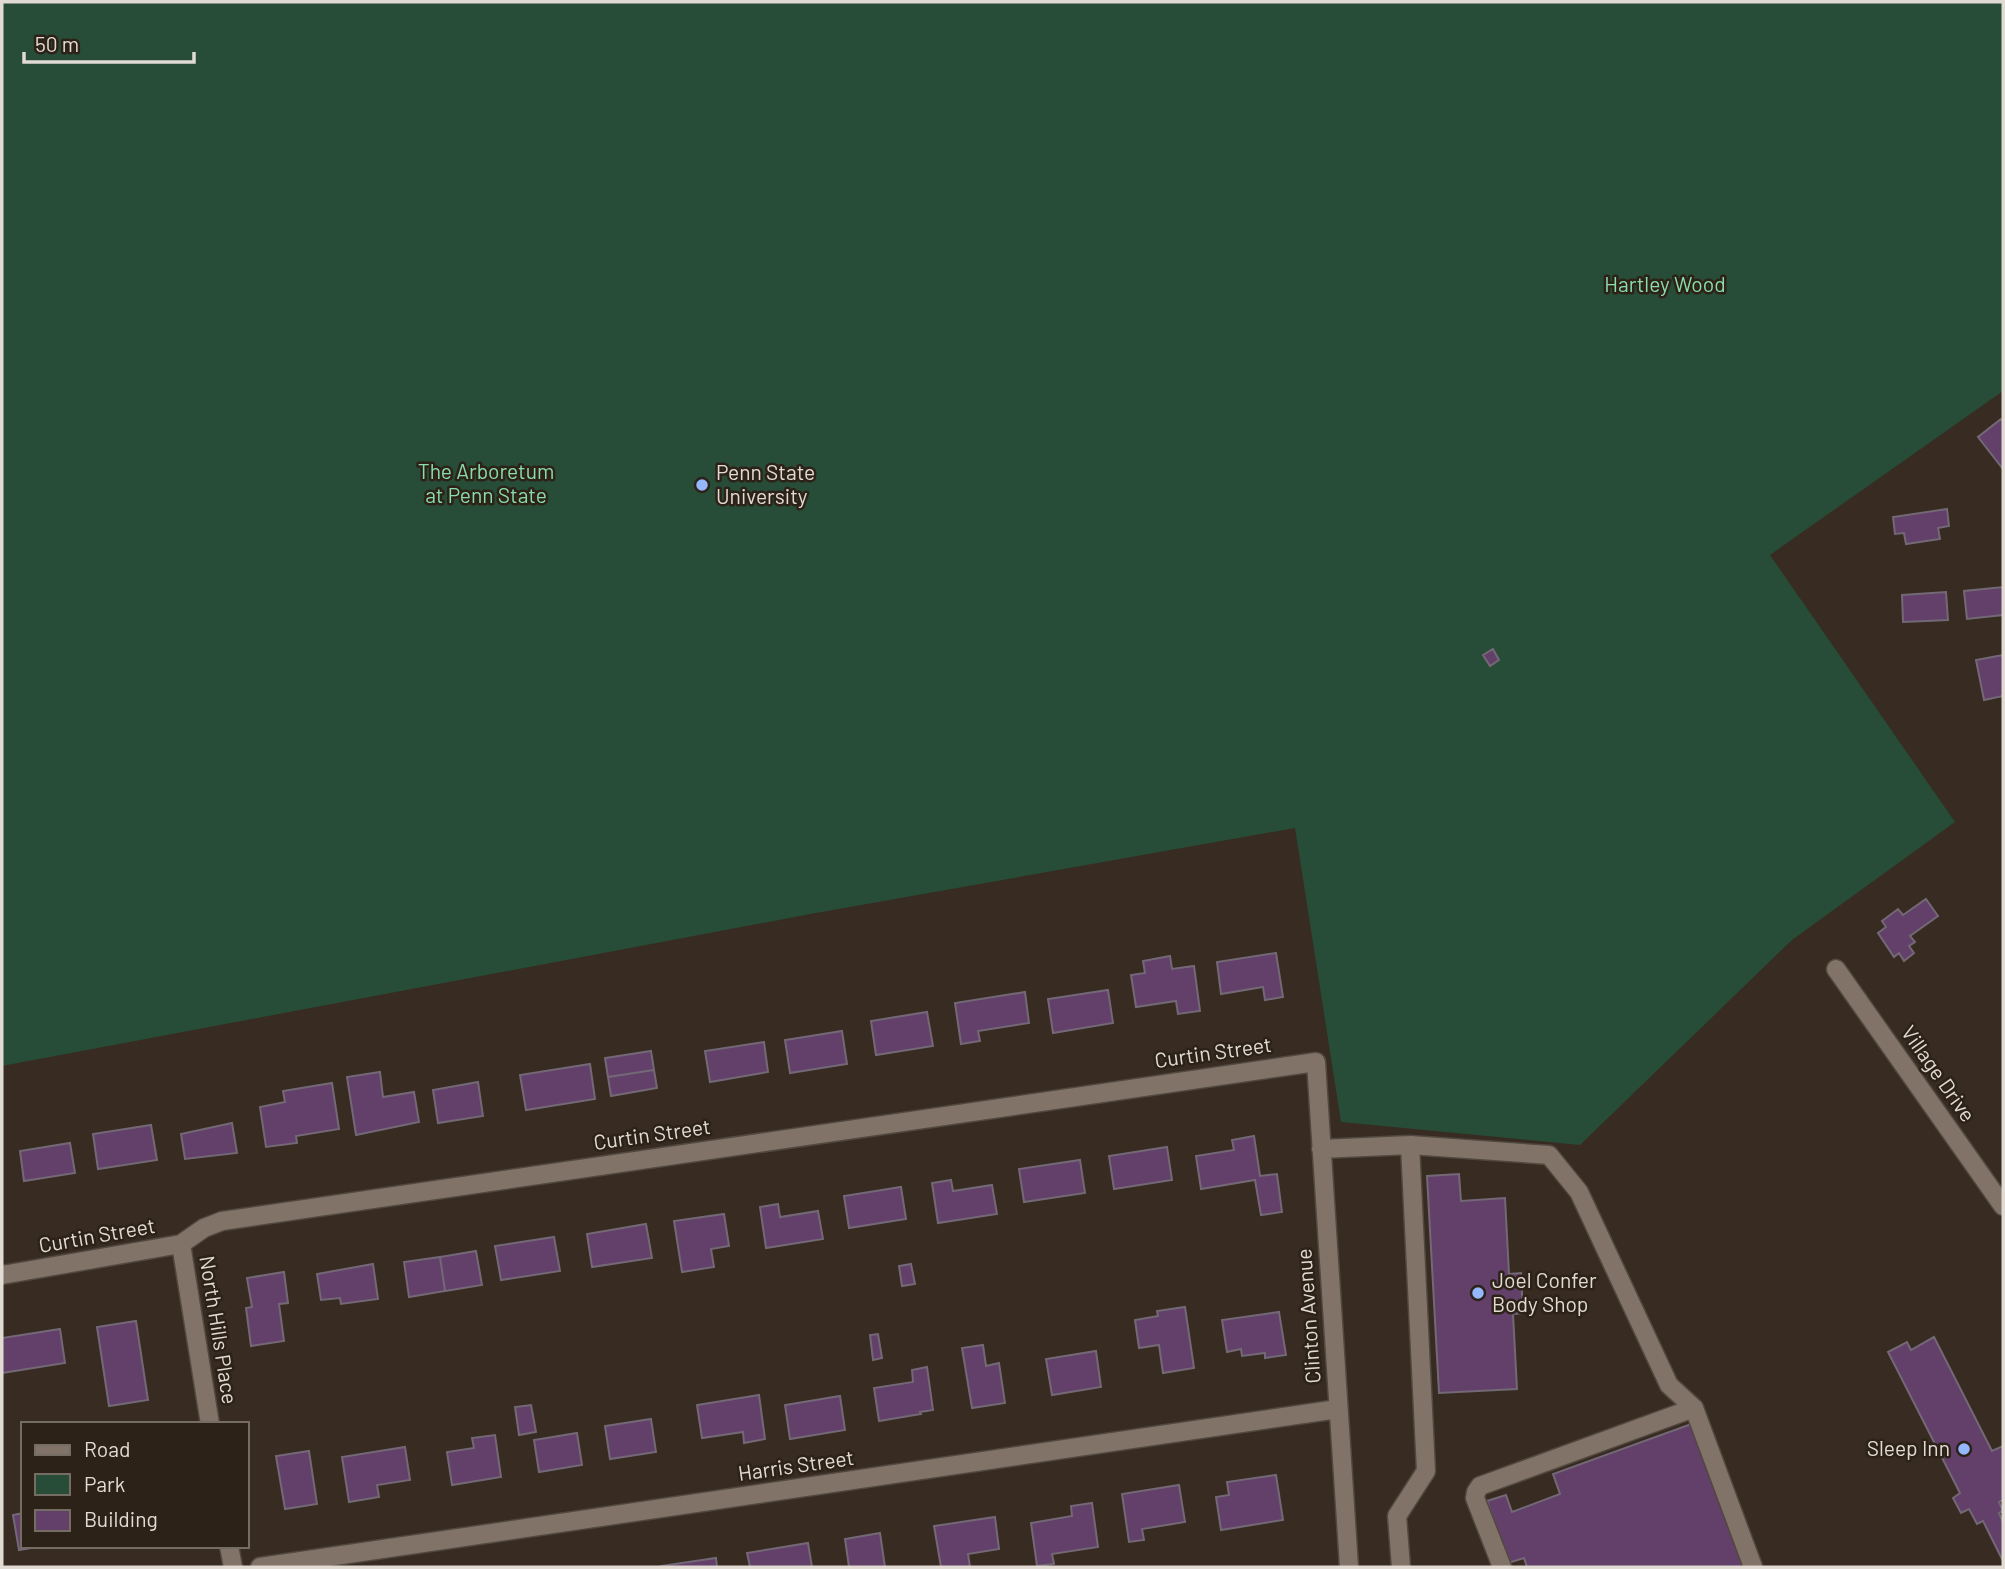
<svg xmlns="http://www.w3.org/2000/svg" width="2005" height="1569" viewBox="0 0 2005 1569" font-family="Barlow,sans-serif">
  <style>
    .green { fill: #274c37 }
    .building { fill: #63406a; stroke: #736875; stroke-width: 2 }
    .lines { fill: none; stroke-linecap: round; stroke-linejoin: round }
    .minor-casing { stroke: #51483f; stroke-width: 21 }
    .minor { stroke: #817367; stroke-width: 18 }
    .poi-dot { fill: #94b7fd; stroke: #2d2218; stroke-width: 2.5 }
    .labels { text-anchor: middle; stroke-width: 5; stroke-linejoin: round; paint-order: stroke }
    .park-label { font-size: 21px; fill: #88ddab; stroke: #2d2218 }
    .poi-label { font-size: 21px; fill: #e2dbd4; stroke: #2d2218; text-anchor: start }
    .street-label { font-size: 21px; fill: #e2dbd4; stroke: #2d2218 }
  </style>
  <rect width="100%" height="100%" fill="#372b22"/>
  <path class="green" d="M2,2H2003V391L1770,555L1955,822L1792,940L1580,1145L1341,1122L1295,828L816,913L2,1066Z"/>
  <path class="building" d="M2001,419L2003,422V469L1978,437Z
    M1947,509L1949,526L1938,528L1940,539L1906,544L1904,533L1895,534L1893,517Z
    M2003,587V615L1967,619L1964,591Z
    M1946,592L1948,620L1903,622L1902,595Z
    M1493,649L1499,660L1490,666L1483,655Z
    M2003,655V696L1984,700L1976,660Z
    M1926,899L1938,916L1910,936L1915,942L1909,946L1914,953L1904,961L1899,953L1894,957L1878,933L1886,927L1882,921L1898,909L1903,915Z
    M1276,953L1283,997L1265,1000L1263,987L1221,994L1217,962Z
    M1170,956L1172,969L1194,966L1200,1011L1178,1014L1176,1001L1136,1007L1131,975L1145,973L1143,961Z
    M1108,990L1113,1023L1053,1033L1048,999Z
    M1025,992L1029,1023L978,1031L980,1041L961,1044L955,1003Z
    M927,1012L933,1046L876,1055L871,1021Z
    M842,1031L847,1064L790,1073L785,1040Z
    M764,1042L768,1072L710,1082L705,1051Z
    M651,1051L654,1070L608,1077L605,1058Z
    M590,1064L595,1099L526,1110L520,1075Z
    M654,1070L657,1088L611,1096L608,1077Z
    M380,1072L383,1097L414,1092L419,1122L356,1135L347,1077Z
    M478,1082L483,1116L438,1123L433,1090Z
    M332,1083L339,1129L296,1136L297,1143L266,1147L260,1107L285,1102L283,1091Z
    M232,1123L237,1153L185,1159L181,1134Z
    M151,1125L157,1160L98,1169L93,1134Z
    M1254,1136L1260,1176L1277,1174L1282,1212L1261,1215L1255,1180L1201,1189L1196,1156L1234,1150L1232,1140Z
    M70,1143L75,1173L24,1181L20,1151Z
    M1167,1147L1172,1180L1114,1189L1109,1156Z
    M1080,1160L1085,1193L1024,1202L1019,1169Z
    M1459,1174L1461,1201L1505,1198L1509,1274L1521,1273L1523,1313L1513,1314L1517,1389L1439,1393L1427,1176Z
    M951,1180L953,1191L992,1185L997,1214L938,1223L932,1183Z
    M901,1187L906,1219L849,1228L844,1196Z
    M778,1204L780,1217L818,1211L823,1239L766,1248L760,1207Z
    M724,1214L729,1246L711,1249L714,1267L682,1272L674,1221Z
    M646,1224L652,1258L592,1267L587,1234Z
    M554,1237L560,1271L501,1280L495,1246Z
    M476,1251L482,1285L445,1291L440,1257Z
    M440,1257L445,1291L409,1297L404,1262Z
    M373,1264L378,1299L341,1304L340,1298L321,1300L317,1274Z
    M911,1264L915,1284L902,1286L899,1266Z
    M284,1272L288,1303L279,1304L284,1341L251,1346L246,1308L252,1307L247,1278Z
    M1185,1307L1194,1368L1163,1373L1159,1345L1139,1348L1135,1320L1158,1316L1157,1311Z
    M1279,1312L1286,1355L1265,1358V1353L1242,1356L1241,1349L1227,1352L1222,1320Z
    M136,1321L148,1400L109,1406L97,1327Z
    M60,1329L65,1363L2,1373V1338Z
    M878,1334L882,1358L873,1360L870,1335Z
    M1934,1337L1992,1451L2003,1446V1500L1999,1502L2003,1511L1999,1513L2003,1522V1561L1983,1521L1977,1524L1969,1509L1961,1513L1953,1498L1960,1493L1888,1352L1907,1342L1911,1350Z
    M983,1345L986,1366L999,1363L1005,1403L972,1408L962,1348Z
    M1096,1351L1101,1387L1052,1395L1046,1359Z
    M927,1367L933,1410L920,1412L921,1414L879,1421L874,1388L913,1382L912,1370Z
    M759,1395L765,1439L744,1443L743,1432L702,1438L697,1405Z
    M840,1396L845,1430L790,1439L785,1405Z
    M531,1405L536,1432L519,1435L515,1407Z
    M651,1419L656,1452L610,1459L605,1426Z
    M1694,1423L1744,1567H1527L1524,1558L1508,1563L1487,1501L1506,1495L1512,1512L1560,1494L1553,1474Z
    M577,1433L582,1465L539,1472L534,1440Z
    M495,1435L501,1477L452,1485L447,1452L474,1448L472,1438Z
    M405,1447L410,1480L377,1485L379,1497L349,1502L342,1457Z
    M309,1451L317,1504L285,1509L276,1456Z
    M1276,1475L1283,1520L1221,1530L1216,1497L1229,1495L1227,1482Z
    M1179,1485L1185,1522L1142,1529L1144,1540L1129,1542L1122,1494Z
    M1092,1503L1098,1547L1052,1554L1054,1564L1037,1566L1031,1523L1072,1516L1071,1506Z
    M23,1513V1546H43L19,1550L13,1515Z
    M995,1517L999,1549L968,1554L970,1567H941L934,1526Z
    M880,1533L885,1567H849L845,1539Z
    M808,1543L812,1567H750L747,1553Z
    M716,1558L717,1567H661V1566Z"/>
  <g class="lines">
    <defs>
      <path id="minor" d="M1836,969L2003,1206
        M1321,1149L1410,1145L1549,1155L1579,1192L1669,1385L1694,1408L1753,1567
        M181,1244L210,1424
        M2,1275L181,1244L204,1228L222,1221L1316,1062L1349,1567
        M229,1546L233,1567
        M260,1567L1338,1409
        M1401,1567L1397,1516L1426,1471L1410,1145
        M1502,1567L1475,1498L1476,1492L1480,1486L1694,1408"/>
    </defs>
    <use href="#minor" class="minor-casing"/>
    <use href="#minor" class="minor"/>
  </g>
  <g class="poi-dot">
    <circle cx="702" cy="485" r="7"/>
    <circle cx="1478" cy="1293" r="7"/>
    <circle cx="1964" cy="1449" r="7"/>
  </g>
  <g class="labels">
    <g class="park-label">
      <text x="1665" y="292">Hartley Wood</text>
      <text x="486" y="479">The Arboretum<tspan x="486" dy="24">at Penn State</tspan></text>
    </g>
    <g class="poi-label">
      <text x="716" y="480">Penn State<tspan x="716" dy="24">University</tspan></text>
      <text x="1492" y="1288">Joel Confer<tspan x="1492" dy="24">Body Shop</tspan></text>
      <text x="1950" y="1456" text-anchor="end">Sleep Inn</text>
    </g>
    <g class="street-label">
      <text transform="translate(1213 1053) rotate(-8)" y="7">Curtin Street</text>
      <text transform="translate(1938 1074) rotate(55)" y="7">Village Drive</text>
      <text transform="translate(652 1135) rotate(-8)" y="7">Curtin Street</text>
      <text transform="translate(97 1236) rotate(-10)" y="7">Curtin Street</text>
      <text transform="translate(1309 1316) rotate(-94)" y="7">Clinton Avenue</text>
      <text transform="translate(218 1330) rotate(81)" y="7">North Hills Place</text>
      <text transform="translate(796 1466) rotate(-8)" y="7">Harris Street</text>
    </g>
  </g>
  <rect width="2005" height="1569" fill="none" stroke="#e2dbd4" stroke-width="7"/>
  <rect x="21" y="1422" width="228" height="126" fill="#2d2218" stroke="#756c63" stroke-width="2"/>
  <rect x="35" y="1445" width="35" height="10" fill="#817367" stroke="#756c63" stroke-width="2"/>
  <text x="84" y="1457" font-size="21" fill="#e2dbd4">Road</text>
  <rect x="35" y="1474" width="35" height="21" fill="#274c37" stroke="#756c63" stroke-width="2"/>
  <text x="84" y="1492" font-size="21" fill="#e2dbd4">Park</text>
  <rect x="35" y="1510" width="35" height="21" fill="#63406a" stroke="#756c63" stroke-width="2"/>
  <text x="84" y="1527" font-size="21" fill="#e2dbd4">Building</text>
  <path d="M24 52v10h170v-10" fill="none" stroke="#e2dbd4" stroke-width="3.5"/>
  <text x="35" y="52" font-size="21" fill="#e2dbd4" stroke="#2d2218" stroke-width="5" paint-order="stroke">50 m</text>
</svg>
